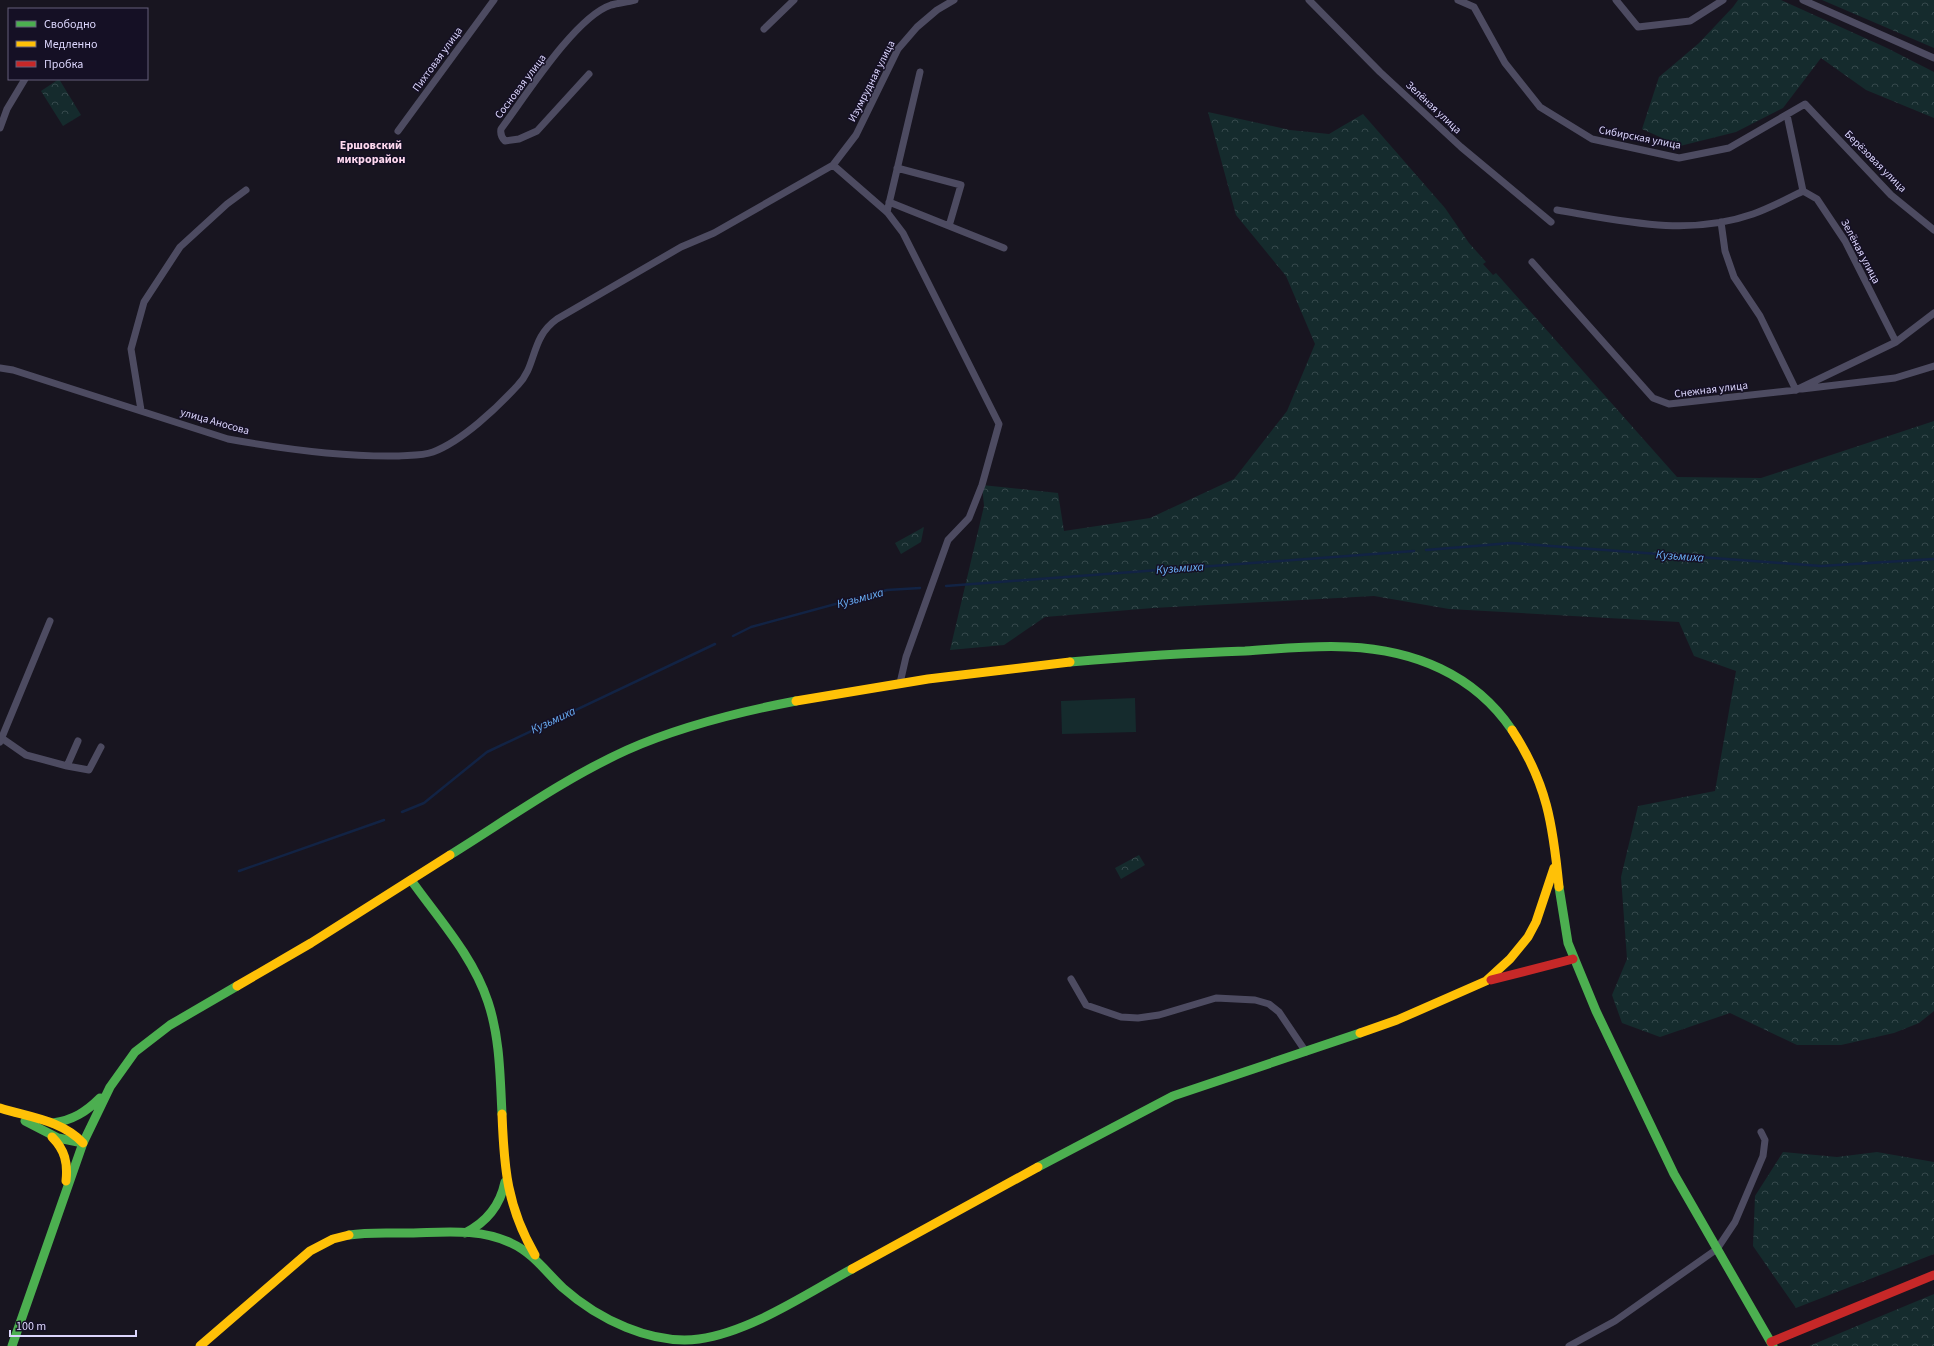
<svg xmlns="http://www.w3.org/2000/svg" width="1934" height="1346" viewBox="0 0 1934 1346" font-family="'Source Sans 3',sans-serif">
  <style>
    .forest { fill: url(#forest-crowns) }
    .garden { fill: #152b2d }
    .lines { fill: none; stroke-linecap: round; stroke-linejoin: round }
    .stream { stroke: #122344; stroke-width: 2.5 }
    .street { stroke: #4d4b61; stroke-width: 7 }
    .fast { stroke: #4caf50; stroke-width: 9 }
    .slow { stroke: #ffc107; stroke-width: 9 }
    .jam { stroke: #c62828; stroke-width: 9 }
    .labels { text-anchor: middle; stroke-width: 3; stroke-linejoin: round; paint-order: stroke }
    .street-label { font-size: 11px; fill: #dcd6fd; stroke: #151025 }
    .neighbourhood-label { font-size: 12px; font-weight: bold; fill: #fdd8ee; stroke: #151025 }
    .water-label { font-size: 12px; font-style: italic; fill: #6ab0f7; stroke: #151025 }
  </style>
  <defs>
    <pattern id="forest-crowns" width="20" height="18" patternUnits="userSpaceOnUse"><rect width="20" height="18" fill="#152b2d"/><path d="M2 6a3 3 0 1 1 6 0M12 15a3 3 0 1 1 6 0" fill="none" stroke="#36494c"/></pattern>
  </defs>
  <rect width="100%" height="100%" fill="#181520"/>
  <path class="forest" d="M1738,0H1781L1887,48L1934,72V118L1866,90L1821,58L1783,108L1736,132L1680,146L1642,129L1659,77L1699,43L1733,7Z
    M1822,0H1934V48Z
    M59,79L81,115L63,126L41,91Z
    M1208,112L1290,130L1329,134L1363,114L1445,208L1469,243L1486,262L1483,264L1493,275L1496,273L1677,477L1761,478L1934,421V1011L1919,1023L1894,1033L1841,1045H1797L1730,1013L1660,1037L1622,1023L1612,995L1627,959L1621,877L1638,806L1715,791L1736,671L1694,656L1679,622L1449,609L1374,596L1153,608L1045,617L1004,645L950,650L984,506L982,485L1058,493L1064,531L1150,518L1234,479L1287,411L1315,344L1286,276L1236,215Z
    M924,527L921,542L901,554L895,543Z
    M1139,855L1145,865L1121,879L1115,868Z
    M1783,1152L1837,1157L1877,1152L1934,1162V1254L1796,1308L1753,1246L1755,1196Z
    M1934,1294V1346H1809Z"/>
  <path class="garden" d="M1135,698L1136,732L1062,734L1061,701Z"/>
  <g class="lines">
    <path class="stream" d="M1426,550L1511,543L1821,566L1934,559
      M946,586L1414,551
      M733,636L751,627L887,590L920,588
      M402,812L424,803L487,752L715,644
      M239,871L384,820"/>
    <path class="street" d="M1309,0L1380,72L1461,147L1551,222
      M1458,0L1474,7L1505,63L1540,107L1592,139L1679,158L1729,148L1805,104L1891,195L1934,230
      M1616,0L1638,27L1690,21L1723,0
      M1803,0L1934,58
      M764,29L794,0
      M589,74L537,131L519,139L505,141C501,137 500,134 501,129C525,97 575,17 611,5C619,3 627,2 635,0
      M1787,115L1803,191
      M0,128L7,109L25,79
      M398,131L494,0
      M833,165L887,212L903,233L999,424L982,485L969,518L948,540L906,657L900,683
      M897,168L961,185L949,226
      M889,202L1004,248
      M1557,210C1622,221 1688,237 1753,214C1770,208 1787,199 1803,191L1817,199L1845,241L1896,342
      M887,212L920,72
      M1721,222L1725,251L1734,277L1760,316L1796,390
      M1532,262L1653,398L1669,404L1796,390L1896,342L1934,313
      M0,368L13,370L228,439C283,449 342,457 397,456C408,455 422,456 433,452C462,441 497,408 518,385C537,366 530,338 557,319L681,247L714,233L833,165L856,135L898,49L917,27L937,10L954,0
      M1802,389L1895,378L1934,366
      M141,410L131,349L144,302L180,247L227,204L246,190
      M0,737L26,755L67,766L78,741
      M0,742L50,621
      M67,766L89,770L101,747
      M1071,979L1086,1005L1121,1017L1138,1018L1159,1015L1216,998L1255,1000L1269,1004L1279,1012L1306,1052
      M1569,1346L1615,1321L1717,1249L1735,1222L1763,1156L1765,1140L1761,1132"/>
    <path class="fast" d="M1070,662C1128,657 1187,653 1245,651C1279,649 1314,645 1348,647C1414,650 1474,674 1512,730
      M450,855C508,819 565,778 627,750C681,726 738,712 796,701
      M411,880C438,918 473,956 488,1002C500,1038 500,1076 502,1114
      M1559,887L1568,943L1596,1011L1674,1174L1773,1346
      M25,1121L58,1138L83,1143
      M53,1123C73,1120 86,1112 100,1098
      M1038,1167L1173,1096L1360,1033
      M465,1233C487,1222 500,1206 505,1182
      M349,1235C367,1232 385,1233 404,1233C439,1233 478,1227 511,1243C533,1253 546,1272 563,1288C598,1319 651,1345 699,1339C750,1332 806,1294 852,1269
      M12,1346L83,1143L110,1087L135,1052L170,1025L237,986"/>
    <path class="slow" d="M796,701L928,679L1070,662
      M1512,730C1547,783 1553,825 1559,887
      M237,986L311,943L450,855
      M1360,1033L1397,1020L1486,981L1510,959L1528,937L1536,922L1554,868
      M0,1108C28,1117 62,1120 83,1143
      M502,1114C504,1168 507,1207 535,1255
      M52,1137C65,1150 68,1163 66,1181
      M852,1269L1038,1167
      M200,1346L310,1251L333,1239L349,1235"/>
    <path class="jam" d="M1491,980L1573,959
      M1771,1342L1934,1275"/>
  </g>
  <g class="labels">
    <g class="street-label">
      <text transform="translate(437 59) rotate(-54)" y="4">Пихтовая улица</text>
      <text transform="translate(871 81) rotate(-63)" y="4">Изумрудная улица</text>
      <text transform="translate(520 86) rotate(-53)" y="4">Сосновая улица</text>
      <text transform="translate(1434 107) rotate(43)" y="4">Зелёная улица</text>
      <text transform="translate(1640 137) rotate(11)" y="4">Сибирская улица</text>
      <text transform="translate(1876 161) rotate(45)" y="4">Берёзовая улица</text>
      <text transform="translate(1861 251) rotate(62)" y="4">Зелёная улица</text>
      <text transform="translate(1711 389) rotate(-7)" y="4">Снежная улица</text>
      <text transform="translate(215 421) rotate(16)" y="4">улица Аносова</text>
    </g>
    <g class="neighbourhood-label">
      <text x="371" y="149">Ершовский<tspan x="371" dy="14">микрорайон</tspan></text>
    </g>
    <g class="water-label">
      <text transform="translate(1680 556) rotate(4)" y="4">Кузьмиха</text>
      <text transform="translate(1180 568) rotate(-4)" y="4">Кузьмиха</text>
      <text transform="translate(860 598) rotate(-15)" y="4">Кузьмиха</text>
      <text transform="translate(553 720) rotate(-25)" y="4">Кузьмиха</text>
    </g>
  </g>
  <rect x="8" y="8" width="140" height="72" fill="#151025" stroke="#655f7b"/>
  <rect x="16" y="21" width="20" height="6" fill="#4caf50" stroke="#655f7b"/>
  <text x="44" y="28" font-size="12" fill="#dcd6fd">Свободно</text>
  <rect x="16" y="41" width="20" height="6" fill="#ffc107" stroke="#655f7b"/>
  <text x="44" y="48" font-size="12" fill="#dcd6fd">Медленно</text>
  <rect x="16" y="61" width="20" height="6" fill="#c62828" stroke="#655f7b"/>
  <text x="44" y="68" font-size="12" fill="#dcd6fd">Пробка</text>
  <path d="M10 1330v6h126v-6" fill="none" stroke="#dcd6fd" stroke-width="2"/>
  <text x="16" y="1330" font-size="12" fill="#dcd6fd" stroke="#151025" stroke-width="3" paint-order="stroke">100 m</text>
</svg>
